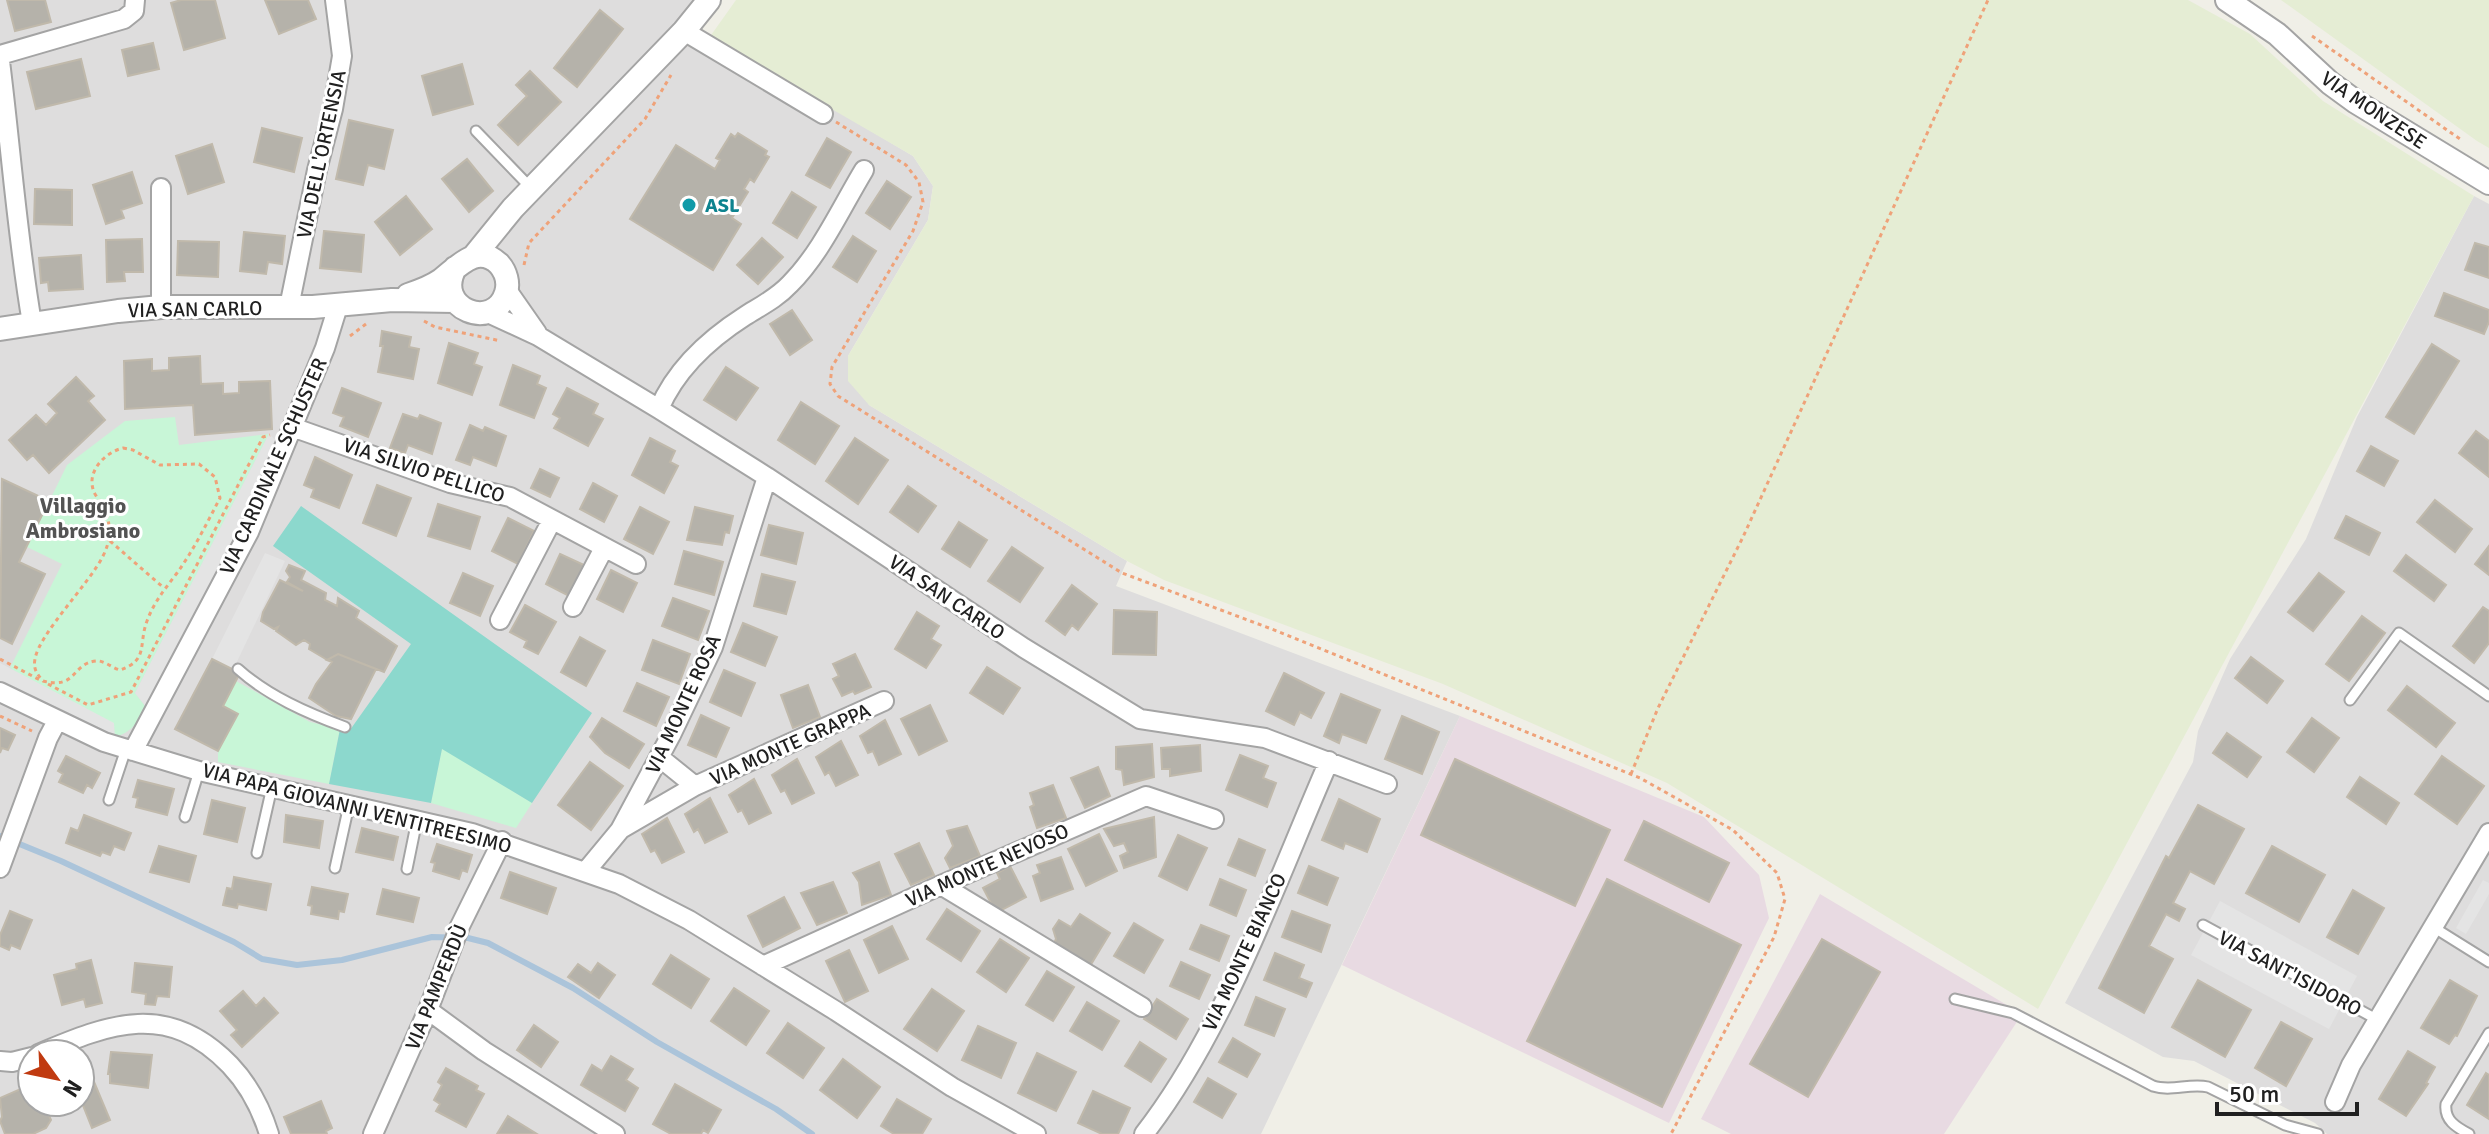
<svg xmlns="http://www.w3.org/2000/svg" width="2489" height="1134" viewBox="0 0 2489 1134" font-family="Signika,sans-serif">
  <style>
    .residential { fill: #dedddd; fill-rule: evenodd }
    .industrial { fill: #e8dae2 }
    .farmland { fill: #e5edd4 }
    .park { fill: #c8f6d7 }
    .pitch { fill: #8cd8cd }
    .parking { fill: #e4e4e4 }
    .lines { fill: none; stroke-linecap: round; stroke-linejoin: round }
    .stream { stroke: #abc4da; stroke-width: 6 }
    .building { fill: #b5b2aa; stroke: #c0b9ab; stroke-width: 2 }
    .service-casing { stroke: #a4a4a4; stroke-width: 13 }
    .minor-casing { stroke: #a4a4a4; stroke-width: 22 }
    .tertiary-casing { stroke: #a4a4a4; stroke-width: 26 }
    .path { stroke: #efa279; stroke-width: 3; stroke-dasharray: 4 4; stroke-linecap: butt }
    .service { stroke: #fff; stroke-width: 9 }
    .minor { stroke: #fff; stroke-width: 18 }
    .tertiary { stroke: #fff; stroke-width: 22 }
    .culture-dot { fill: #0f9aa8; stroke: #fff; stroke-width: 3 }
    .labels { text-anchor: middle; stroke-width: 6; stroke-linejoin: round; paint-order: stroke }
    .street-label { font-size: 20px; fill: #202020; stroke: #fff }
    .culture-label { font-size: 20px; font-weight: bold; fill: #0d838f; stroke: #fff; text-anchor: start }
    .neighbourhood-label { font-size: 22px; font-weight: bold; fill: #535353; stroke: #fff }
  </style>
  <rect width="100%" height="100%" fill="#f0efe7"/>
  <path class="residential" d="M0,0H703L687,22L913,156L933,186L928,220L848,356L869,405L1127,561L1116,586L1460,716L1261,1134H0ZM32,1054H80V1102H32Z
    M2474,196L2489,204V1134H2327L2315,1123L2194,1061L2163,1057L2065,1003L2193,762L2198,731L2230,659L2306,539L2357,417Z"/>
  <path class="industrial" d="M1460,716L1704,817L1759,875L1769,918L1669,1123L1342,965Z
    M1820,894L2022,1014L1944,1134H1731L1701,1119Z"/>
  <path class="farmland" d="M736,0H2188L2250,34L2323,101L2474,196L2038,1009L1667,783L1443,684L1164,580L1127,561L869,405L848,381V356L928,220L933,186L913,156L709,38Z
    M2281,0H2489V148L2477,141Z"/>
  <path class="park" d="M175,417L179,445L269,434L135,693L146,707C137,723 132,732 115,737L10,668L62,564L27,547L67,465L125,421Z
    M236,681L310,722L340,729L329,784L218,762V751L238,714L223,706Z
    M442,748L532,803L516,828L431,803Z"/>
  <path class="pitch" d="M301,506L592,713L532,803L442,749L431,803L329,784L340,729L350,730L411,644L273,546Z"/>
  <path class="parking" d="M269,434L281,445L232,551L146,707L135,693Z
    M265,553L285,561L233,670L212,659Z
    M0,663L114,723L115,737L88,727L0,682Z
    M2483,880L2489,883V894L2466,934L2456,928Z
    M2220,901L2357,976L2329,1029L2191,955Z"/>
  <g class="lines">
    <path class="stream" d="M0,836L61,861L234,942L262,959L297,965L342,960L432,937L468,938L488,943L573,988L657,1042L776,1109L812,1134"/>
  </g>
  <path class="building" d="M7,0H45L51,22L15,31Z
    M181,0H215L225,38L184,50L171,3Z
    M265,0H308L316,19L279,34Z
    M600,10L623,29L577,87L554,68Z
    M153,43L159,69L128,76L122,50Z
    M81,59L90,96L36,109L27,72Z
    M462,64L473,104L433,115L422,76Z
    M530,71L561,102L518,145L498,125L527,96L516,85Z
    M349,120L393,130L384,169L368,165L363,185L336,179Z
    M262,128L302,138L294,172L254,162Z
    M738,133L767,151L765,155L769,157L754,182L750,179L744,189L748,192L732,218L741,224L713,270L630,219L676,145L715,169L720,160L716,158L731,134L735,137Z
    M827,138L851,152L830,188L806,175Z
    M212,144L224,182L188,194L176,156Z
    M467,159L493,191L469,212L442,179Z
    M132,172L142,203L121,210L124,218L106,224L93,185Z
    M887,181L911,197L890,229L866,213Z
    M35,189L72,190V225L34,224Z
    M792,192L816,207L797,238L773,223Z
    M406,196L432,229L400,255L375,222Z
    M324,231L364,235L361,272L320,268Z
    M244,232L285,236L282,264L268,262L266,274L240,271Z
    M853,236L876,251L857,282L833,267Z
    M762,238L783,257L758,284L737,265Z
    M142,239L143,272H124L125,281L107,282L106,240Z
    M178,241L219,242L218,277L177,275Z
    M2475,243L2489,247V278L2465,270Z
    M81,255L83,289L49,291L48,282L41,283L39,258Z
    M2444,293L2489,310V322L2484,334L2435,316Z
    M792,310L812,340L790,355L770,324Z
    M382,331L411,337L409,347L419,349L413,379L378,372L383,346H380Z
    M449,343L478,353L474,364L482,367L472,395L438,383Z
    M2432,344L2459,361L2414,434L2386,417Z
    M200,356L201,384L223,383V394L239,393V382L270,381L272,429L195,435L193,405L125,409L124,361L152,359V371L169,370V358Z
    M513,365L540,376L537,384L546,388L534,418L500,405Z
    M726,367L758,388L736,420L704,400Z
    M76,377L94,396L88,401L105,420L49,473L33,455L27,460L9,440L36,415L46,425L57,413L48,404Z
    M342,388L381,403L368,437L340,426L344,417L333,413Z
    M567,388L598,404L593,414L603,419L588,446L554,428L560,418L553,414Z
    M801,402L839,426L815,464L778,440Z
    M403,414L418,419L420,415L441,423L432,454L408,445L405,453L390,448Z
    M470,425L483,431L485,427L506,436L496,466L473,457L470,465L456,460Z
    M2476,431L2489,441V477L2459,453Z
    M650,438L675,451L670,462L678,466L664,493L632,475Z
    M855,438L888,460L858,504L826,481Z
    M2371,446L2398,461L2384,486L2357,471Z
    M315,457L352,475L339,508L311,497L314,489L304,485Z
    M540,469L559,478L550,497L531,488Z
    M2,479L49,501L19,562L45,574L12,644L0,638Z
    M593,483L617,496L604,522L580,509Z
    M377,485L411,498L396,536L363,523Z
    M908,486L936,506L918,532L890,512Z
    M2435,500L2472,529L2455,552L2417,522Z
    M438,504L480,517L470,549L428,536Z
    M640,507L669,522L653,554L624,539Z
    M695,507L733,516L729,533L725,532L722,545L687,540Z
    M2346,516L2380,533L2369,555L2335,538Z
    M508,518L534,531L518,564L492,551Z
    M959,522L987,540L970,567L942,549Z
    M769,525L803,533L796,564L761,555Z
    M2489,546V575L2475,564Z
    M1012,547L1043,568L1020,602L988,581Z
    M684,551L723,562L714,595L675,584Z
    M560,554L584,565L569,596L546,584Z
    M2406,555L2446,585L2434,601L2394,571Z
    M289,565L305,571L301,580L326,593L325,600L337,606L338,598L359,611L356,618L397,646L384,672L338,654L327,660L324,658L309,649L310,644L304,640L296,645L276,631L278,627L274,629L261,621L263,612L280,580L303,591L287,582L290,577L286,571Z
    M611,570L637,583L623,612L597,599Z
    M463,573L493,586L480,616L450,603Z
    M2319,573L2344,592L2313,631L2288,612Z
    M762,574L795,582L786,614L754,606Z
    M1072,585L1097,604L1078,630L1072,625L1065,635L1046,621Z
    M673,598L709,611L698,640L662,626Z
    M525,605L556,622L538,654L524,647L527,641L510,632Z
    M2483,607L2489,611V643L2474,663L2453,646Z
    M1114,610L1157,612L1156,655L1113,654Z
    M917,612L939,626L931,639L941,645L926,668L895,649Z
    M2362,616L2385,633L2349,681L2326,664Z
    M743,623L777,637L765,666L731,652Z
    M580,637L605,651L586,686L561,672Z
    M653,640L690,654L679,684L642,670Z
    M338,654L376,669L351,719L336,716L309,698L316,684L332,662L327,660Z
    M855,654L871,687L855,694L853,691L842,696L833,679L839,676L833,664Z
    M2251,657L2283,681L2267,703L2235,678Z
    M212,659L240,673L223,706L238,714L218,751L175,729Z
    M987,667L1020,688L1003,714L970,693Z
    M724,670L755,683L741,716L710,702Z
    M1284,673L1324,693L1311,718L1300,712L1294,725L1266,711Z
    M637,683L669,697L656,726L624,711Z
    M808,685L820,717L793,728L781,695Z
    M2407,686L2455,723L2436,747L2388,710Z
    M1341,694L1380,710L1366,743L1342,734L1339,743L1324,736Z
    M930,705L947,741L919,755L901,719Z
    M701,715L729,728L716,757L688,745Z
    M1402,716L1439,732L1422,774L1385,759Z
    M602,718L644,744L629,768L605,753L590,737Z
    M2312,718L2339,738L2314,772L2287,752Z
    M885,720L901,754L879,765L873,751L868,753L860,736Z
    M0,728L15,735L8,750L2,748L0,753Z
    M2227,733L2261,757L2247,777L2213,753Z
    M841,741L858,775L836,786L829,772L825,775L816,757Z
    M1152,744L1154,777L1124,785L1122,770L1116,769V747Z
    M1200,745L1201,771L1170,776V769H1162L1161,748Z
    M1240,755L1268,766L1263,778L1276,783L1267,807L1226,790Z
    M66,756L100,773L92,788L87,785L83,793L59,782L63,774L58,771Z
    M2442,756L2484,786L2457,824L2415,794Z
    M797,759L814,793L792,804L785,790L781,792L772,775Z
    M1455,759L1610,830L1575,906L1421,835Z
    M590,762L623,786L591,830L558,805Z
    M1098,767L1110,796L1085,808L1071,778Z
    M2360,777L2399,803L2386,824L2347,797Z
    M754,779L771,813L749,824L742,810L738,812L729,795Z
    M138,780L174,789L167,815L136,807L138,798L133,797Z
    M1053,785L1066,818L1037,828L1030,807L1034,805L1030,793Z
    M710,798L727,832L705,843L698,829L694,832L685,814Z
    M1339,799L1380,819L1367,852L1345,843L1343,849L1322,840Z
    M212,800L245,808L237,842L204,834Z
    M2198,805L2244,829L2214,884L2190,871L2173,903L2185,909L2179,921L2166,914L2149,946L2173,959L2144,1013L2099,988L2166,856L2169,858Z
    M84,815L131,833L124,850L114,846L110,855L102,852L100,856L66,843L71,828L78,831Z
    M286,815L323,821L319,848L284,842Z
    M1154,817L1156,857L1124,868L1120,856L1128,852L1124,843L1114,846L1104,829Z
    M667,818L684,852L662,863L655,850L651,852L642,834Z
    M1644,821L1729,863L1709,902L1625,860Z
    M967,826L980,856L950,868L945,858L953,846L947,831Z
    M362,828L398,837L393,860L356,852Z
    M1099,834L1117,871L1086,886L1068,849Z
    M1178,835L1207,848L1187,890L1159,876Z
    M1239,839L1265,850L1255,876L1228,865Z
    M919,843L934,875L911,885L895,854Z
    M437,844L472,855L467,872L462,870L459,879L433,871L435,863L431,862Z
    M159,846L196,856L189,882L150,872Z
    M2272,846L2325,875L2299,922L2246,893Z
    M1061,857L1073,889L1041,901L1033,876L1040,873L1037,865Z
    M879,862L891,895L862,905L859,882L853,873Z
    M1010,866L1026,897L996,913L983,888L1000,879L997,873Z
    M1309,866L1338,878L1327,905L1298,893Z
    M510,872L556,888L547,914L501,898Z
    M234,877L271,884L266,910L238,904L237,908L223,905L227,888L232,889Z
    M1220,879L1246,890L1236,916L1210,905Z
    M1607,879L1741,945L1662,1107L1527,1041Z
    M833,882L847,913L817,925L801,893Z
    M312,887L348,894L344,912L339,911L338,919L311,914L312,906L308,905Z
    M383,889L419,898L413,922L377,914Z
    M2353,890L2384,908L2358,954L2327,937Z
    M784,897L800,928L763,947L748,916Z
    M947,909L980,931L961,961L927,939Z
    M10,911L32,920L20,949L11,945L9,950L0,946V935Z
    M1292,911L1330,925L1321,952L1282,937Z
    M1080,914L1110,933L1090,966L1054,943L1056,939L1053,929L1059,920L1071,927Z
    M1134,923L1163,940L1144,973L1114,956Z
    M1201,925L1229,936L1219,961L1190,949Z
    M892,926L908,959L879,973L864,940Z
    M1000,939L1029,958L1006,992L977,972Z
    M1822,939L1880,972L1808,1097L1750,1064Z
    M849,950L868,991L845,1002L826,961Z
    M1275,953L1304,965L1299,978L1312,983L1306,997L1264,980Z
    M671,955L709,979L691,1008L653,984Z
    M91,960L102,1003L86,1007L84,999L62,1005L54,975L77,969L76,964Z
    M1181,962L1210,975L1199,999L1170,986Z
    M135,963L172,967L169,997L157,996L155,1005L145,1004L146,994L132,992Z
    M598,963L615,975L599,998L568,977L578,964L591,973Z
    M1047,971L1074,987L1053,1021L1026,1005Z
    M2198,980L2251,1010L2225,1057L2172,1027Z
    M2450,980L2477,996L2457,1036L2455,1035L2449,1044L2421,1028Z
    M734,988L769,1011L746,1045L711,1021Z
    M932,989L964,1011L937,1051L904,1029Z
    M243,991L256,1006L264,998L278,1013L242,1047L231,1035L237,1030L220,1011Z
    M1256,997L1285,1009L1274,1036L1245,1025Z
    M1157,999L1188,1019L1176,1039L1144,1019Z
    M1087,1002L1119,1021L1102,1050L1070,1031Z
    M2281,1022L2312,1039L2286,1086L2255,1068Z
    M788,1023L824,1048L803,1078L767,1053Z
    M534,1025L558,1042L541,1067L517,1050Z
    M978,1026L1016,1043L1001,1078L962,1060Z
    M1233,1038L1260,1054L1247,1077L1219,1062Z
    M1140,1042L1166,1059L1151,1082L1125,1066Z
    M2408,1051L2435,1067L2426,1083L2428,1084L2406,1116L2379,1099Z
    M111,1052L152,1055L148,1088L110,1083V1074H108Z
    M1037,1053L1076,1072L1056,1111L1018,1093Z
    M611,1056L633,1069L626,1080L638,1088L625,1111L581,1085L592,1065L602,1071Z
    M84,1058L110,1120L92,1128L82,1103L64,1111L59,1102H80V1060Z
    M843,1059L880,1087L857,1118L820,1090Z
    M446,1068L478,1086L476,1090L484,1094L466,1127L436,1111L440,1104L434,1100L442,1085L438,1082Z
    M2486,1073L2489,1075V1119L2467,1105Z
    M1208,1078L1236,1094L1222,1118L1194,1102Z
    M32,1084V1102H43L51,1120L46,1128L33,1134H5L0,1121L2,1117L0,1098Z
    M675,1084L721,1110L708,1133L703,1130L701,1134H671L653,1124Z
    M1093,1091L1130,1108L1118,1134H1102L1078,1123Z
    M897,1099L931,1119L922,1134H894L881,1126Z
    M321,1101L332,1128L326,1131L327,1134H291L284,1117Z
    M508,1116L537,1134H497Z"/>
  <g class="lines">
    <defs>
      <path id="service" d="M476,131L531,188
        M238,669C268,696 307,713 345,727
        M2350,700L2399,633L2489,696
        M109,800L126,749
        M185,817L199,771
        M257,853L272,787
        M335,868L349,805
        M407,869L417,820
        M2203,925L2378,1020
        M2433,927L2489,962
        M1955,999L2013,1013L2153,1086C2171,1092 2189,1083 2208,1087L2285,1125L2318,1134
        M2469,1134C2456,1127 2444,1120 2446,1104L2489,1033"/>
      <path id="minor" d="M684,31L823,114
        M0,55L124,19L134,11L135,0
        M0,61C11,149 17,236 32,323
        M507,290L537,333
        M161,307V188
        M289,307L317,170L333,109L342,56L335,0
        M486,312L538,336L659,409L767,477L1024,648L1140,719L1265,738L1387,784
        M659,409C676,369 709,339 745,316C761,306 777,298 790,284C821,253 841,208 864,170
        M292,427L450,483L510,497L636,564
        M573,607L604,548
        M500,620L552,520
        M0,692L104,742L199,771L472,833L619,884L689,920L836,1011L952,1087L1036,1134
        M133,751L249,532L325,348L338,306
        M659,757L695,786
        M621,829L695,786L884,701
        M0,868L48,738L57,721
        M586,871L620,830L671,735L713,647L767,477
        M941,885L1142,1007
        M763,966L941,885L1146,796L1214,819
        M428,1010L484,1051L615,1134
        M38,1054C111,1023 168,1001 230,1065C249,1085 261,1108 269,1134
        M0,1061L12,1062L32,1057
        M2335,1102L2351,1065L2489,833
        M373,1134L428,1010L460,926L502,841
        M1144,1134C1225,1030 1276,882 1329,761"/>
      <path id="tertiary" d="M2227,0L2277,34L2330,83L2356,102L2489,183
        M474,256L513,208L684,31L709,0
        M408,295C420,291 431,287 441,280C458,267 477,243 499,264C506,272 509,283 506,293C494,332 433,309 455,268
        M0,329L118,311L161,307H313L392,300L455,301"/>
    </defs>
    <use href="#service" class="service-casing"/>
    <use href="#minor" class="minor-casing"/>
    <use href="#tertiary" class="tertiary-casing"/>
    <path class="path" d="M2312,36L2460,139
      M836,122L906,165L919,182L923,202L913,231L832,367L830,384L838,396L1122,573L1269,628L1640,778L1733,830L1777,873L1785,899L1774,937L1671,1134
      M524,265L529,243L645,119L671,75
      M424,321L435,327L501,341
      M350,336L366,324
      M123,448L133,450L160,465L199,464L215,477L220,498C207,523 193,551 177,573C165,589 154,602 147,621C138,645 149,660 120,670C112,668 104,660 96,661C72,663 77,690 43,681C37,674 33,669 35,659C39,634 89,584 103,556C110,542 111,531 107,515C105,506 99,501 95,494C84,473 105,452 123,448Z
      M110,541L164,588
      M0,659L42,681
      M48,684L88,705L131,692L263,437L270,435
      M0,716L32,731
      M1631,774L1658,708L1743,537L1988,0"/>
    <use href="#service" class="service"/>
    <use href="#minor" class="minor"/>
    <use href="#tertiary" class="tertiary"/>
  </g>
  <circle class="culture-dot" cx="689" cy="205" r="8"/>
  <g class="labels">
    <g class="street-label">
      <text transform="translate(2374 110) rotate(34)" y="7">VIA MONZESE</text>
      <text transform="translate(321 154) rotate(-78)" y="7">VIA DELL'ORTENSIA</text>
      <text transform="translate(195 309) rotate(-1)" y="7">VIA SAN CARLO</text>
      <text transform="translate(273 466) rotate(-66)" y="7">VIA CARDINALE SCHUSTER</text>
      <text transform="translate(424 470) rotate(18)" y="7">VIA SILVIO PELLICO</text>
      <text transform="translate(947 597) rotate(34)" y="7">VIA SAN CARLO</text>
      <text transform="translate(683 704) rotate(-65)" y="7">VIA MONTE ROSA</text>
      <text transform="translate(790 744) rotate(-24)" y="7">VIA MONTE GRAPPA</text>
      <text transform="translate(357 808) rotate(14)" y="7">VIA PAPA GIOVANNI VENTITREESIMO</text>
      <text transform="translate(987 865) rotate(-24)" y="7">VIA MONTE NEVOSO</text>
      <text transform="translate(1244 952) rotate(-65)" y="7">VIA MONTE BIANCO</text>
      <text transform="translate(2290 973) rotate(28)" y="7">VIA SANT'ISIDORO</text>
      <text transform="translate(436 987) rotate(-68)" y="7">VIA PAMPERDÙ</text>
    </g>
    <g class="culture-label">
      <text x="705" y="212">ASL</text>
    </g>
    <g class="neighbourhood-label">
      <text x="83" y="513">Villaggio<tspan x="83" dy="25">Ambrosiano</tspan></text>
    </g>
  </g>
  <g transform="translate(56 1078) rotate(123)"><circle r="38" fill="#ffffff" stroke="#a6a6a6" stroke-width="2"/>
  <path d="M0-6L14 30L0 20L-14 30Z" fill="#c03a10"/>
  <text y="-12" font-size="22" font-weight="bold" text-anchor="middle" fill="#202020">N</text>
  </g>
  <path d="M2217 1102v12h140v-12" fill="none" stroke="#202020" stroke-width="4"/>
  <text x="2229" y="1102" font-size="24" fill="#202020" stroke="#ffffff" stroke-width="6" paint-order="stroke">50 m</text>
</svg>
